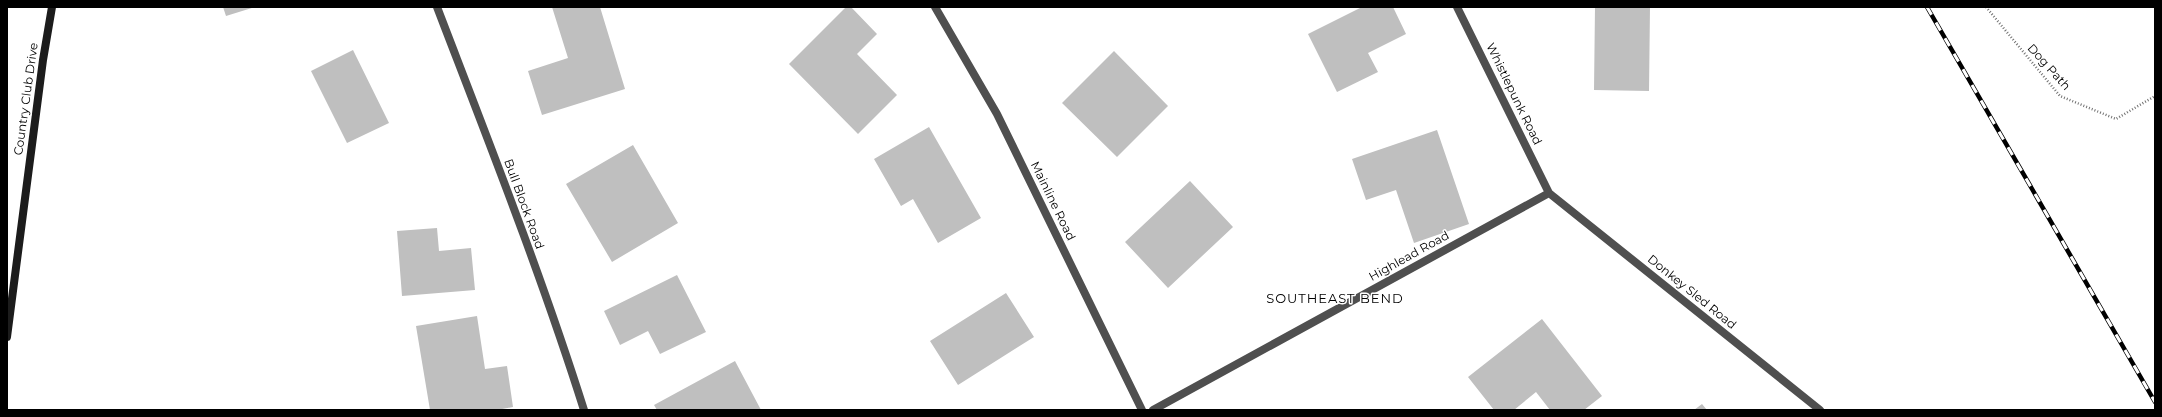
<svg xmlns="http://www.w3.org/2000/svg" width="2162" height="417" viewBox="0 0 2162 417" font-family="Montserrat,sans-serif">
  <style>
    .building { fill: #bfbfbf }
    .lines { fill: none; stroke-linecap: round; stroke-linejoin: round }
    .path { stroke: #717171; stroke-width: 2.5; stroke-dasharray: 1 2; stroke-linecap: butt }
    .street { stroke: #4f4f4f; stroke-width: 8 }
    .secondary { stroke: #1c1c1c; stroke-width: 8 }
    .rail-casing { stroke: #000; stroke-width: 4.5 }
    .rail { stroke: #fff; stroke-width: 3; stroke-dasharray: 9; stroke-linecap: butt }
    .labels { text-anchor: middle; stroke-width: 3; stroke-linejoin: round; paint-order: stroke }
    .street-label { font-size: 12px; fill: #000; stroke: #fff }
    .neighbourhood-label { font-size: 13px; letter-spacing: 1px; fill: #000; stroke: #fff }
  </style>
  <rect width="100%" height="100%" fill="#fff"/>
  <path class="building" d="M223,7H255L226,16Z
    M552,7H600L625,89L542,115L528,71L568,58Z
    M846,7H851L877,34L857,54L897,95L858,134L789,64Z
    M1362,7H1393L1406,34L1368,53L1378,72L1337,92L1308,34Z
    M1595,7H1650L1649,91L1594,90Z
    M353,50L389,123L347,143L311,71Z
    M1114,51L1168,106L1117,157L1062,103Z
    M929,127L981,218L938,243L913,199L901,206L874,159Z
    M1437,130L1469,224L1414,243L1396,190L1366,200L1352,159Z
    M633,145L678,223L612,262L566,184Z
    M1190,181L1233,227L1168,288L1125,242Z
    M437,228L439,251L471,248L475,290L402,296L397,231Z
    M677,275L706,332L660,354L648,331L620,345L604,311Z
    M1006,293L1034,337L958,385L930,341Z
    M477,316L485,369L507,366L513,407L497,410H430L416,326Z
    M1542,319L1602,396L1584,410H1550L1536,392L1514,410H1494L1468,377Z
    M735,361L761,410H657L654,405Z
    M1702,404L1707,410H1694Z"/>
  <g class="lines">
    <path class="path" d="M1986,7L2060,96L2116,119L2155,96"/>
    <path class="street" d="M437,7C488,140 541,274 584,410
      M935,7L997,114L1142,410
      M1457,7L1549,193L1820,410
      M1153,410L1549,193"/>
    <path class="secondary" d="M7,337L43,60L52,7"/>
    <defs>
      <path id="rail" d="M1927,7L2155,402"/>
    </defs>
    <use href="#rail" class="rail-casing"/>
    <use href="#rail" class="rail"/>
  </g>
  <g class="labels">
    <g class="street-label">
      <text transform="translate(2049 67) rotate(48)" y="4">Dog Path</text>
      <text transform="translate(1514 94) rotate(64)" y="4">Whistlepunk Road</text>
      <text transform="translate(26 99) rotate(-82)" y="4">Country Club Drive</text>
      <text transform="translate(1053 201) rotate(64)" y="4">Mainline Road</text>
      <text transform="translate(524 204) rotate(70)" y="4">Bull Block Road</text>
      <text transform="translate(1409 256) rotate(-29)" y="4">Highlead Road</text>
      <text transform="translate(1692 292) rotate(39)" y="4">Donkey Sled Road</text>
    </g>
    <g class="neighbourhood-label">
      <text x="1335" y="303">SOUTHEAST BEND</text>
    </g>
  </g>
  <rect width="2162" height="417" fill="none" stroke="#000000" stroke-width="16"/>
</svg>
